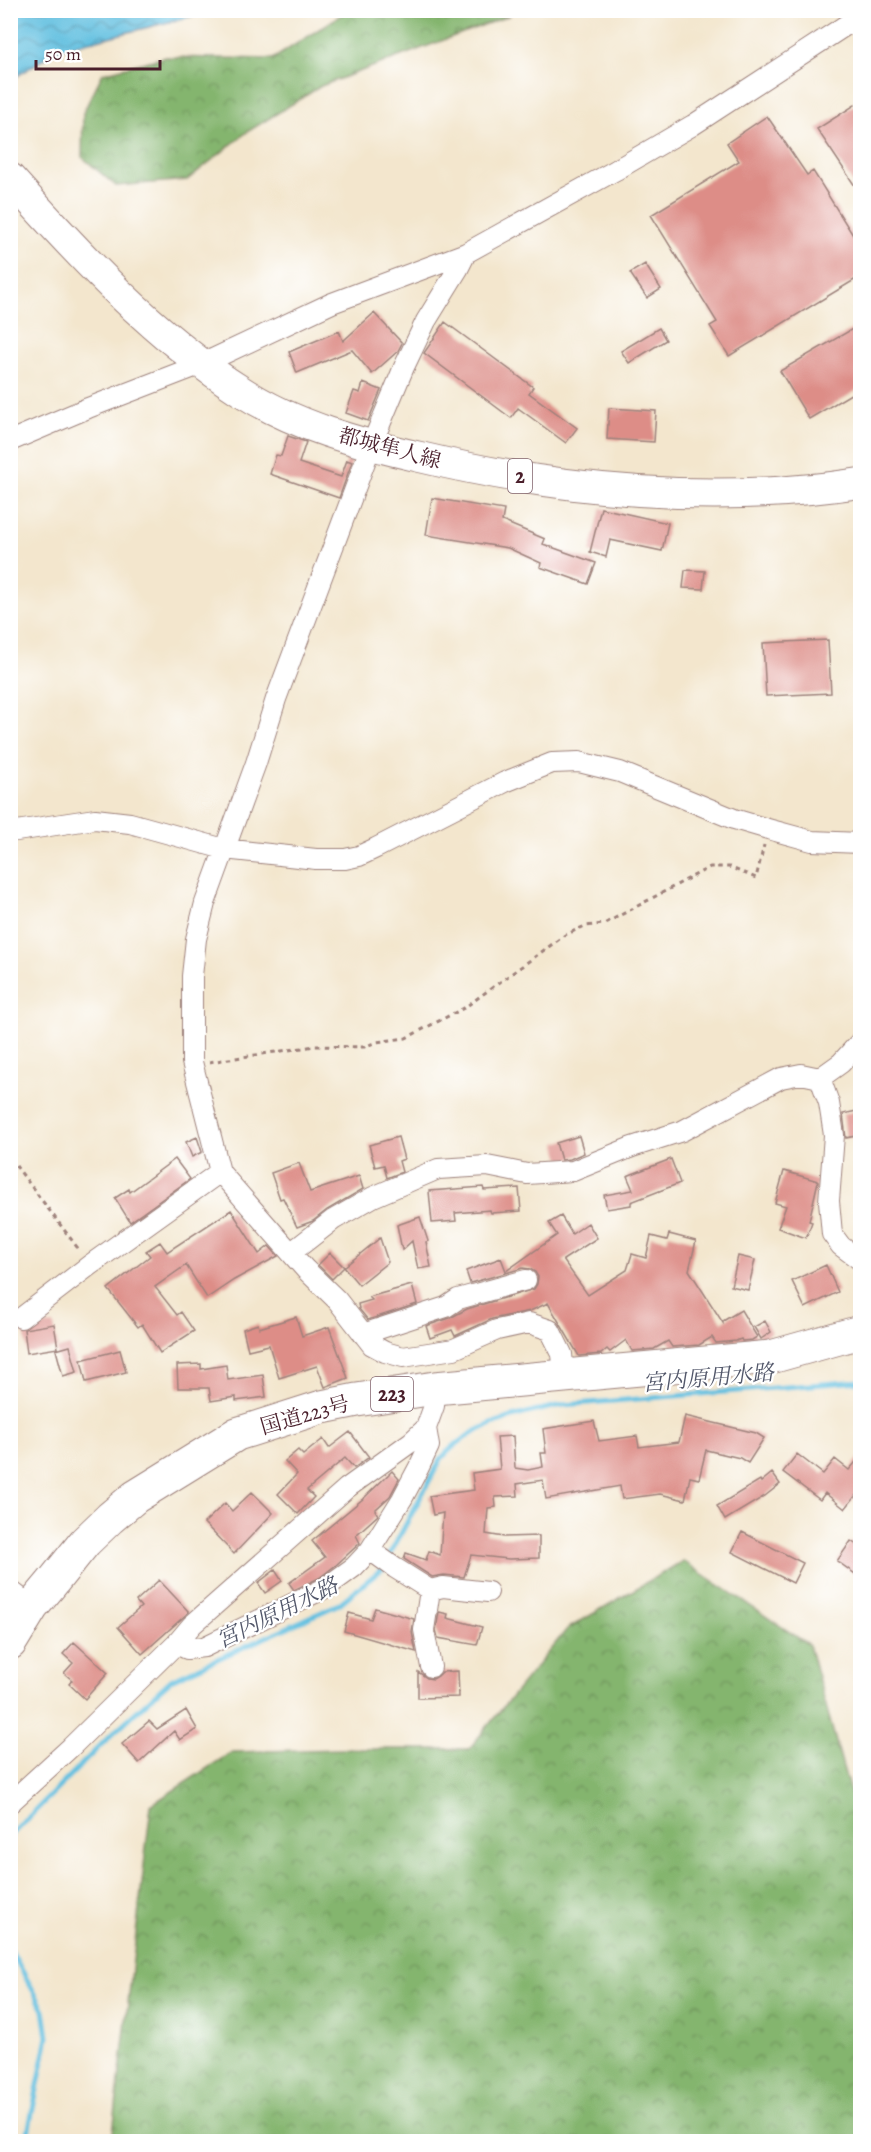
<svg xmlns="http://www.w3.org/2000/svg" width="871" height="2152" viewBox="0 0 871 2152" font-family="Alegreya,'Noto Serif JP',serif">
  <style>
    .forest { fill: url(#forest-crowns); stroke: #676a4c; stroke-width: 1.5 }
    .water { fill: url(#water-waves); stroke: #567086; stroke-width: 1.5 }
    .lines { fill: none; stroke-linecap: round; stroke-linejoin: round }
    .stream { stroke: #62c0e0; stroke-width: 5 }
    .building { fill: #dd8d87 }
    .street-casing { stroke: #9e827c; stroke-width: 22 }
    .primary-casing { stroke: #9e827c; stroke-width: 32 }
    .highway-casing { stroke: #9e827c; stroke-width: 35 }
    .path { stroke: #9e827c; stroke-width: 3; stroke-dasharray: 4.5 4.5; stroke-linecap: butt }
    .street { stroke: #fff; stroke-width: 20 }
    .primary { stroke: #fff; stroke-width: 30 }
    .highway { stroke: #fff; stroke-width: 33 }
    .labels { text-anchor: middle; stroke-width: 4.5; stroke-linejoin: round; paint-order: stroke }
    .shield { fill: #fff; stroke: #80626b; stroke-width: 1.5 }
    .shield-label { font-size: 20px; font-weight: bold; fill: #4a1f2b }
    .street-label { font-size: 21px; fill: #4a1f2b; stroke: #fff }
    .water-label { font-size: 22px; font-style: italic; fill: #52576a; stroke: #fff }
  </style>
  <defs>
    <pattern id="forest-crowns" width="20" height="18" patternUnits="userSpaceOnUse" patternTransform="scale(1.5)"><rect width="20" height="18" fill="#84b56e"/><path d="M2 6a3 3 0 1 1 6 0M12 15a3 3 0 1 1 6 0" fill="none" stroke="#6e935b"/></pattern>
    <pattern id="water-waves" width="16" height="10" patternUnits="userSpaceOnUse" patternTransform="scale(1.5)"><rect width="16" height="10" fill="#62c0e0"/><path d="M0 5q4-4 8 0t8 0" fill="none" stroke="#539bb6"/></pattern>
  </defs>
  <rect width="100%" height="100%" fill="#fff"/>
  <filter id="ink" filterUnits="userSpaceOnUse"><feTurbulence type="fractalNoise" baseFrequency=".0167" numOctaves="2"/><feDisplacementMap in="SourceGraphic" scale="12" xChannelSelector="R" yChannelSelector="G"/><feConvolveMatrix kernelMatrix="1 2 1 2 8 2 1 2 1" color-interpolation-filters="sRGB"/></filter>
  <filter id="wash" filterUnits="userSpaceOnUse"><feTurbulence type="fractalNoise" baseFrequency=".008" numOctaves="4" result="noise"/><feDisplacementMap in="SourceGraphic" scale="24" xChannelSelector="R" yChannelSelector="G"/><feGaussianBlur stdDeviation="1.35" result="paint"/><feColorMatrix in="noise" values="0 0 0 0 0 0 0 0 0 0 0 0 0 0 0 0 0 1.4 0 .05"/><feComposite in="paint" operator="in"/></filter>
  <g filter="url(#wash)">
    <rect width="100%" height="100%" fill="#f3e6cd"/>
    <path class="forest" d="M485,11L508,16L321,86L247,132L187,180L116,186L82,157L83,113L103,73L165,57L273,59L347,11Z
      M683,1561L809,1645L850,1792L860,1807V2141H112L151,1805L232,1752L342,1749H469L567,1629Z"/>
    <path class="water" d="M11,10H213V11L57,50L11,80Z"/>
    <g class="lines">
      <path class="stream" d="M10,1836L111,1735L171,1680L339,1604L382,1569L441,1459C471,1423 520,1414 563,1405L860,1381
        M10,1949L44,2010L48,2037L26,2142"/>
    </g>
    <g id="blocks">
      <path class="building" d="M861,101V195L817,129Z
        M767,116L807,175L813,171L861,248V276L729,356L710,326L717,322L651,215L739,161L727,143Z
        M645,264L661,289L647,298L630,273Z
        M374,313L402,343L398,351L372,374L352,350L297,373L289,352L339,331L343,341Z
        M445,322L533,387L529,393L577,428L566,443L518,408L511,418L424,353Z
        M861,324V388L809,419L780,371Z
        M659,328L666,340L629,363L621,351Z
        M363,383L381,390L368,421L346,413L354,391L360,393Z
        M609,408L656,411L654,442L607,439Z
        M288,436L306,442L299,463L341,477L347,460L352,462L339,498L270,474L276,455L281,456Z
        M432,498L504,510L502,521L545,539L543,544L596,563L588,584L540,567L541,563L508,548L426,535Z
        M601,508L668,523L662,551L610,540L606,557L590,552Z
        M685,570L705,571L703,589L683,588Z
        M828,640L831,693L766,696L763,643Z
        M861,1110V1135L846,1138L843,1114Z
        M579,1136L584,1153L570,1159L561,1160L556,1143Z
        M197,1137L202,1152L192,1157L186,1142Z
        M398,1137L404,1159L399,1161L402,1172L387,1178L384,1165L375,1167L369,1145Z
        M175,1159L190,1179L130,1222L115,1198L129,1189L130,1192Z
        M671,1159L680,1183L631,1202V1205L607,1209L604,1195L633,1190L627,1176Z
        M299,1163L310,1192L359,1176L363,1189L327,1210L313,1221L297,1227L283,1198L280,1199L271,1173Z
        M784,1171L818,1181L809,1221L812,1222L806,1238L778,1228L786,1206L775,1203Z
        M483,1187L484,1190L519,1188L521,1211L491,1213L490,1210L455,1213L456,1221L432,1223L429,1191Z
        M231,1210L259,1254L269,1246L278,1256L234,1280L207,1298L186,1265L155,1287L177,1315L181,1312L194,1331L160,1353L142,1324L138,1327L108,1289L150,1256L146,1251L160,1242L167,1252Z
        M561,1216L572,1234L588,1223L597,1238L563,1260L588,1295L627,1270L632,1254L646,1258L651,1236L667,1240L669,1234L696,1241L689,1270L723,1323V1321L741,1310L757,1337L752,1340L742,1341L741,1339L736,1341L716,1343L712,1337L699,1345L672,1347L668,1341L654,1349L632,1351L626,1340L610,1352L607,1349L601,1354L579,1356L548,1303L530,1311L492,1319L455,1336L452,1330L430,1338L426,1326L450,1318L467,1309L534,1289L537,1284L538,1277L535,1272L530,1269L523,1268L470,1283L466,1271L501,1258L506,1271L557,1235L549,1223Z
        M420,1217L428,1241L426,1242L431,1267L418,1269L412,1241L402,1250L397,1225Z
        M380,1238L388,1262L359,1285L344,1267Z
        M330,1253L344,1267L332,1279L318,1265Z
        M738,1256L755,1260L748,1290L731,1286Z
        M826,1265L838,1292L805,1308L792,1281Z
        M412,1285L417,1304L368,1320L359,1309L358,1304L372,1300L369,1297Z
        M296,1317L302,1336L329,1327L348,1378L325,1387L317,1366L279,1378L269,1345L248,1350L243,1329L258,1324L259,1328Z
        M765,1321L771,1332L761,1339L754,1327Z
        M54,1324L58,1348L27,1353L24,1329Z
        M70,1346L77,1372L63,1376L56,1350Z
        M120,1350L126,1372L86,1382L81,1360Z
        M201,1364V1369L226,1365L228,1380L263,1375L266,1397L236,1401V1397L211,1401L209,1388H178L177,1365Z
        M685,1416L756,1433L764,1438L748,1463L740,1458L706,1450L699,1479L690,1477L685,1500L660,1494L622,1499L620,1486L546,1499L543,1480L517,1484L518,1496L495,1497L496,1507L488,1508L486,1534L504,1537L539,1536V1558L509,1559L471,1555L464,1577L444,1575L432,1577L404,1559L406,1553L426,1560L429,1551L440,1555L443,1513L433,1515L429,1496L474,1490L472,1473L500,1469L497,1437L513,1436L515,1468L528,1470L543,1467L541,1453H546L543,1429L594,1421L599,1441L637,1436L639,1447L679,1442Z
        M350,1432L369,1457L354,1468L345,1458L307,1490L314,1497L298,1514L278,1494L297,1474L285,1461L298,1450L303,1455L323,1439L329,1448Z
        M797,1454L823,1474L835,1459L849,1470L861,1456V1489L845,1509L825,1493L820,1500L783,1472Z
        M392,1471L399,1479L390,1496L375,1510L378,1515L356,1535L360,1543L336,1565L319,1578L294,1590L289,1583L325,1557L312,1541L364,1498Z
        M772,1473L780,1484L765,1496L725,1520L717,1506L760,1480L761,1482Z
        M252,1492L273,1513L234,1554L204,1523L225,1503L232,1511Z
        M742,1532L803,1563L793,1583L732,1552Z
        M851,1541L861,1548V1578L837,1561Z
        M275,1570L282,1581L265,1593L258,1583Z
        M159,1580L189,1612L142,1654L118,1627L141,1607L136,1601Z
        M375,1608L414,1619L412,1632L416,1652L344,1631L349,1613L371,1619Z
        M439,1612L448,1614L447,1618L482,1627L477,1645L438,1638L436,1630Z
        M74,1642L108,1673L85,1699L69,1684L72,1680L64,1673L73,1663L63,1654Z
        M458,1671L459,1697L418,1698V1672L427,1678L433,1679L438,1676L442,1672Z
        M186,1710L197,1729L180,1740L174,1731L139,1763L122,1744L149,1721L157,1729Z"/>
    </g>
  </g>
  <g filter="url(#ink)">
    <use href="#blocks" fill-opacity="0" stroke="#9e827c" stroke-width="1.5"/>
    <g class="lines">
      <defs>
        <path id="street" d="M466,253L458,269L426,321L404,367L371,446L276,699L256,763L205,903L196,939L192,976V1062L220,1172L305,1269L337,1300L372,1345L385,1352L403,1357L454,1349L497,1330L529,1323L550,1330L562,1354L564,1375
          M10,441L88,408L202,364L332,303L466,253L616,170L693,125L860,16
          M10,832L95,819L130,823L224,849L316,859H345L359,856L376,848L505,782L552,763L579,762L620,772L734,819L768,829L812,841L860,843
          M820,1078L829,1103L834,1135L829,1201L832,1234L841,1246L860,1260
          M292,1252L333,1220L373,1197L438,1169L487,1166L527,1174L573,1171L632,1147L682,1131L781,1078L801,1074L820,1078L841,1063L860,1042
          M21,1318L90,1265L220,1172
          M363,1334L446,1307L458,1299L526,1280
          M370,1550L395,1568L430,1590L424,1630L431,1667
          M10,1590L32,1607
          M430,1590L443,1587L488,1592
          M176,1644L187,1649L204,1647L325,1588L354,1567L370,1550L402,1499L419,1467L429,1446L426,1428
          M10,1803L71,1747L176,1644L192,1625L347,1488L411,1442L426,1428L434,1406L435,1388"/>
        <path id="primary" d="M10,178C81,257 152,334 241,391C295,426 358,443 420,457C562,491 715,505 860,483"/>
        <path id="highway" d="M10,1643L32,1607L52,1583L85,1542L110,1518L135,1497L237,1434L322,1407L357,1400L435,1388L771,1357L860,1332"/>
      </defs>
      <use href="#street" class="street-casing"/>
      <use href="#primary" class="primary-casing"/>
      <use href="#highway" class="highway-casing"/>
      <path class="path" d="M209,1062L315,1046L364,1047L376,1042L406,1038L464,1008L565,935L585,926L604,924L710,867H729L756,878L764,845
        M10,1158L80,1251"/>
      <use href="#street" class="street"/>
      <use href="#primary" class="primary"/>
      <use href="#highway" class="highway"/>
    </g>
  </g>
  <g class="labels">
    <g class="shield">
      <rect x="508" y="459" width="24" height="34" rx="4.5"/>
      <rect x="371" y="1377" width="42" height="34" rx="4.5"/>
    </g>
    <g class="shield-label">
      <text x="520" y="483">2</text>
      <text x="392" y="1401">223</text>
    </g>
    <g class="street-label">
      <text transform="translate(390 448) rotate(15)" y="7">都城隼人線</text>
      <text transform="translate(305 1415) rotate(-16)" y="7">国道223号</text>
    </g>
    <g class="water-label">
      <text transform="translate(708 1377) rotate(-5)" y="8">宮内原用水路</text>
      <text transform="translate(277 1612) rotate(-26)" y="8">宮内原用水路</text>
    </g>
  </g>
  <rect width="871" height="2152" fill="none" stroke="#fff" stroke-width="36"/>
  <path d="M36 60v9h124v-9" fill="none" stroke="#4a1f2b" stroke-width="3"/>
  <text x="45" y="60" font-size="18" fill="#4a1f2b" stroke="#ffffff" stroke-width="4.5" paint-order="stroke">50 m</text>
</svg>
